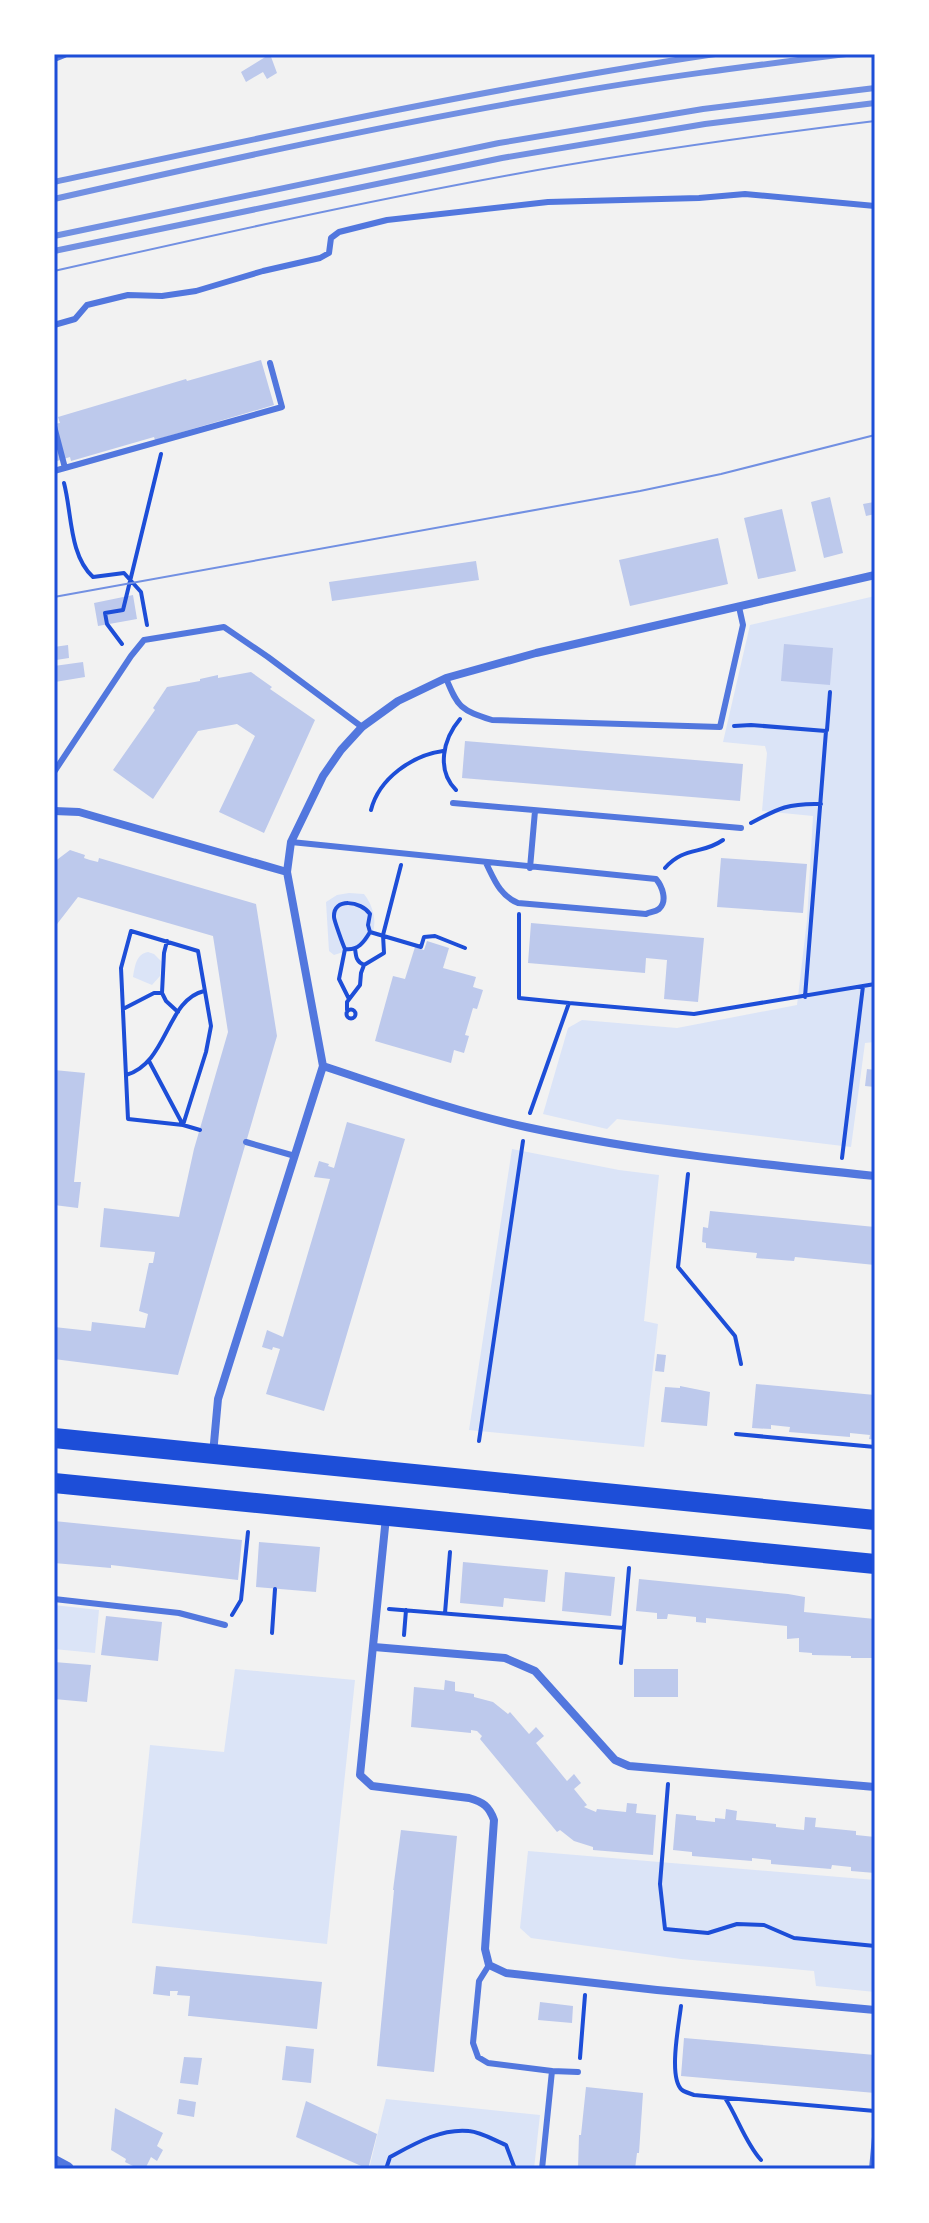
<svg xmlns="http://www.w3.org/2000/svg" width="929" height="2223" viewBox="0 0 929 2223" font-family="'DejaVu Sans',sans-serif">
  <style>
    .green { fill: #dbe4f7 }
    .building { fill: #bdc9ec }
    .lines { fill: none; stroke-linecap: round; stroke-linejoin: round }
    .path { stroke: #1d4ed8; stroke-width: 4 }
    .service { stroke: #5277de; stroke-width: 6 }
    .minor { stroke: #5277de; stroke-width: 8 }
    .tertiary { stroke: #5277de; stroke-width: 14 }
    .primary { stroke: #1d4ed8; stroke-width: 20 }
    .tram { stroke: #7290e2; stroke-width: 2 }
    .rail { stroke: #7290e2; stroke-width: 6 }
    .neatline { fill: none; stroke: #1d4ed8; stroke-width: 3 }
  </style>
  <rect width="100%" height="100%" fill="#f2f2f2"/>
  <path class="green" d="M875,596V895L872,937L875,938V1042L865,1043L851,1147L617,1119L607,1129L543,1114L568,1028L582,1020L677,1028L797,1005L807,920L813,816L762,811L767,753L765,746L723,742L750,625Z
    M349,893L364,894C376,909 381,935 360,947C352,951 342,952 334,955L329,951L326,902L337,895Z
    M148,952L154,954L161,961L160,976L152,985L133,977C135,966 136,954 148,952Z
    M512,1149L619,1170L659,1175L644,1321L658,1324L644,1447L469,1430Z
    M54,1605L99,1610L95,1653L54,1649Z
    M235,1669L355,1680L327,1944L132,1923L150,1745L224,1752Z
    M528,1851L875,1880V1992L816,1986L814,1971L681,1959L531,1938L520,1928Z
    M386,2099L540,2115L534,2169H369Z"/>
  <path class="building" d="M270,54L277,73L267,79L263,72L246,82L241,72Z
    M261,360L274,405L155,440L154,437L71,461L70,457L54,462V424L60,423L58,417L186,379L187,381Z
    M830,497L843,553L824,558L811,502Z
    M874,502L875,514L866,516L863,504Z
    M782,509L796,571L758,579L744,518Z
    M718,538L728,584L630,606L619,560Z
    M476,561L479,580L332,601L329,582Z
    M133,595L137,619L98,626L94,603Z
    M784,644L833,648L830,685L781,681Z
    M68,645L69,658L56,660L54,647Z
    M83,662L85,677L55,682L54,666Z
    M251,672L272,687L270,689L315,720L264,833L219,812L255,736L237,724L198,731L153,799L113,770L155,710L153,708L167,687L200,681V679L218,675V678Z
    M465,741L743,764L740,801L462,778Z
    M70,850L85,855L84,858L90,860L98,862L99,858L256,904L277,1036L178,1375L54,1359V1327L91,1331L92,1322L145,1328L148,1314L139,1311L149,1263H153L155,1252L100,1247L104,1208L179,1217L194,1149L228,1032L213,936L78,897L54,928V862Z
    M721,858L807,864L803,913L717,907Z
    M531,923L704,938L698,1002L664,999L667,960L646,958L645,973L528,963Z
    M427,941L449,948L443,968L476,977L473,987L483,990L477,1009L473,1008L465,1035L469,1036L464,1053L454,1050L451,1063L375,1041L393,976L405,979L415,947L424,950Z
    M867,1069L875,1070V1087L865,1086Z
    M54,1070L85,1073L74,1182H81L78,1208L54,1205Z
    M347,1122L405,1139L324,1411L266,1394L280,1349L273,1347L272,1350L262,1347L267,1330L283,1337L330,1179L314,1177L319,1161L329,1164L328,1166L334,1168Z
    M710,1211L875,1227V1265L795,1257L794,1261L756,1258L757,1253L706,1248V1243L702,1242L703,1227L708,1228Z
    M657,1354L666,1355L664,1372L655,1371Z
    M756,1384L875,1395V1440L869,1439L870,1435L850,1433V1437L789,1432L790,1427L771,1425V1429L752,1428Z
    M680,1386L710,1392L707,1426L661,1422L665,1387L680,1388Z
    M54,1521L242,1540L238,1580L111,1565V1568L54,1563Z
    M259,1542L320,1547L316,1592L256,1587Z
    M463,1562L548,1570L545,1602L504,1598L503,1607L460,1603Z
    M565,1572L615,1577L611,1616L562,1611Z
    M639,1579L788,1594L805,1597L804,1612L875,1619V1658H851V1656L812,1655V1653L799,1652V1638L787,1639V1626L706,1618V1623L696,1622V1617L668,1614L667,1619H657V1613L636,1611Z
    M106,1616L162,1622L158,1661L101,1655Z
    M54,1662L91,1665L87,1702L54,1699Z
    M634,1669H678V1697H634Z
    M445,1680L455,1682V1691L474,1694V1697L493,1702L508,1714L510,1712L529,1734L536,1727L544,1736L536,1743L567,1781L574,1774L581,1783L574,1789L587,1805L584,1807L596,1812L597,1809L626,1812L627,1803L637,1804L636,1813L656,1815L653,1855L593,1850V1847L574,1841L560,1830L557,1832L480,1739L482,1736L477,1731L471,1730V1733L411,1727L414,1687L444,1690Z
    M726,1809L737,1811L736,1820L776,1824V1827L804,1830L805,1817L816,1818L815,1827L856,1831V1835L875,1837V1873L851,1871V1867L832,1865L831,1869L771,1864V1860L752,1858V1861L692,1856V1852L673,1850L676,1814L696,1816V1820L715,1822V1818L725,1819Z
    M401,1830L457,1836L434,2072L377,2066L394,1890H393Z
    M156,1966L322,1982L317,2029L190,2016H188L190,1996L177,1995L178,1991H170V1996L153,1994Z
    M540,2002L573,2006L572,2023L538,2020Z
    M684,2038L875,2055V2093L681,2076Z
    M286,2046L314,2049L311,2083L282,2080Z
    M184,2057L202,2058L198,2085L180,2083Z
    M586,2087L643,2093L639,2153H637L635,2169H578L579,2135H581Z
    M179,2099L196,2102L194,2117L177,2114Z
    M306,2101L377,2134L368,2169L296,2137Z
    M115,2108L163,2133L157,2146L163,2150L157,2161L151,2157L145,2169H139L125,2162L126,2159L111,2150Z"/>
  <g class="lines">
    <path class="path" d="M64,483C72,513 69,555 93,577L124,573L141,592L147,625
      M122,644L107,624L105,613L123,610L161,454
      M734,726L751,725L826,731L805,997
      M827,730L830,692
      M456,790C436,770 443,739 460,719
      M371,810C379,778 413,755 443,751
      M751,823C779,808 789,803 821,804
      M665,868C684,846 702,855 723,840
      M519,914V998L569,1003
      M370,932C364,942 358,951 345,949C343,945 334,920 334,917C333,897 361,901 370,914L368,925L370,932L421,947L424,937L435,936L465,948
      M355,948C356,957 356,961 364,965
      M345,949L339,979L349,999
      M162,993L166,1001L178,1012
      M123,1009L154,993H162L164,953L167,941
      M346.5 1014a4.5 4.5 0 1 1 9 0a4.5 4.5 0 1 1-9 0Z
      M347,1010V1002L360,985L361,973L364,965L384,953L383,935L401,865
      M149,1061L183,1125
      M126,1075C168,1063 166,1000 204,991
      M530,1113L569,1003L694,1014L875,984
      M183,1125L206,1052L211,1026L198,951L131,931L121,968L128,1119L183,1125L200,1130
      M842,1158L863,986
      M688,1174L678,1267L735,1336L741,1364
      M736,1434L875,1447
      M479,1441L523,1141
      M389,1609L624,1628
      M445,1613L450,1552
      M232,1615L241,1600L248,1532
      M272,1633L275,1589
      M404,1635L406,1610
      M621,1663L629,1568
      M668,1784L660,1884L665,1929L708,1933L737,1924L764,1925L794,1938L875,1946
      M681,2006C679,2024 668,2078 682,2090C685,2092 691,2094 694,2095L875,2111
      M580,2058L585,1995
      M725,2098C738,2118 745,2142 761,2160
      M386,2169L390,2157C414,2144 441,2128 469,2131C481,2132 494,2140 506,2145L515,2169"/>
    <path class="service" d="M54,325L75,319L87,305L128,295L162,296L196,291L263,271L320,258L329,253L331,238L339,232L387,220L548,202L699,198L745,194L875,206
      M54,426L65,468
      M54,471L282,407L270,363
      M446,678C458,708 461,710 492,720L720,727L743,625L739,607
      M54,772L131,656L144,640L224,627L268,657L362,727
      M453,803L741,828
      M291,842L656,879C662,886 668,901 659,909C655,912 650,912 646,914L518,903C500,896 494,879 486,863
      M530,868L535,811
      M246,1142L295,1156
      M54,1599L179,1613L225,1625
      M489,1965L479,1981L473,2043L478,2057L488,2063L552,2071L542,2169
      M552,2071L578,2072
      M872,2169L875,2137"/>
    <path class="minor" d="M54,58L64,54
      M54,811L79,812L287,872
      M323,1066C390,1088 457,1112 526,1127C641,1152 758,1164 875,1176
      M213,1454L218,1399L323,1066L287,872L291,842L323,776L341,750L362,727L398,701L446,678L536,653L875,575
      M386,1517L360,1775L372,1786L469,1798C483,1802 489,1806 494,1820L485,1949L489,1965L506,1973L657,1990L875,2010
      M374,1647L505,1658L535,1671L615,1760L629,1766L875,1787"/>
    <path class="tertiary" d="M54,2162L67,2169"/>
    <path class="primary" d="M54,1438L875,1520
      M54,1483L875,1564"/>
    <path class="tram" d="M54,271C205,237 357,203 510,175C631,153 753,136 875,121
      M54,597L640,491L721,474L875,435"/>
    <path class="rail" d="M54,182C273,135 493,87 715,54
      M54,199C221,161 389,124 558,95C654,78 750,66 846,54
      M54,236L499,143L703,109L875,88
      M54,251L502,158L705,124L875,103"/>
  </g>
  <rect width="929" height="2223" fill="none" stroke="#ffffff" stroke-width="112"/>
  <rect x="56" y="56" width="817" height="2111" class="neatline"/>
</svg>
